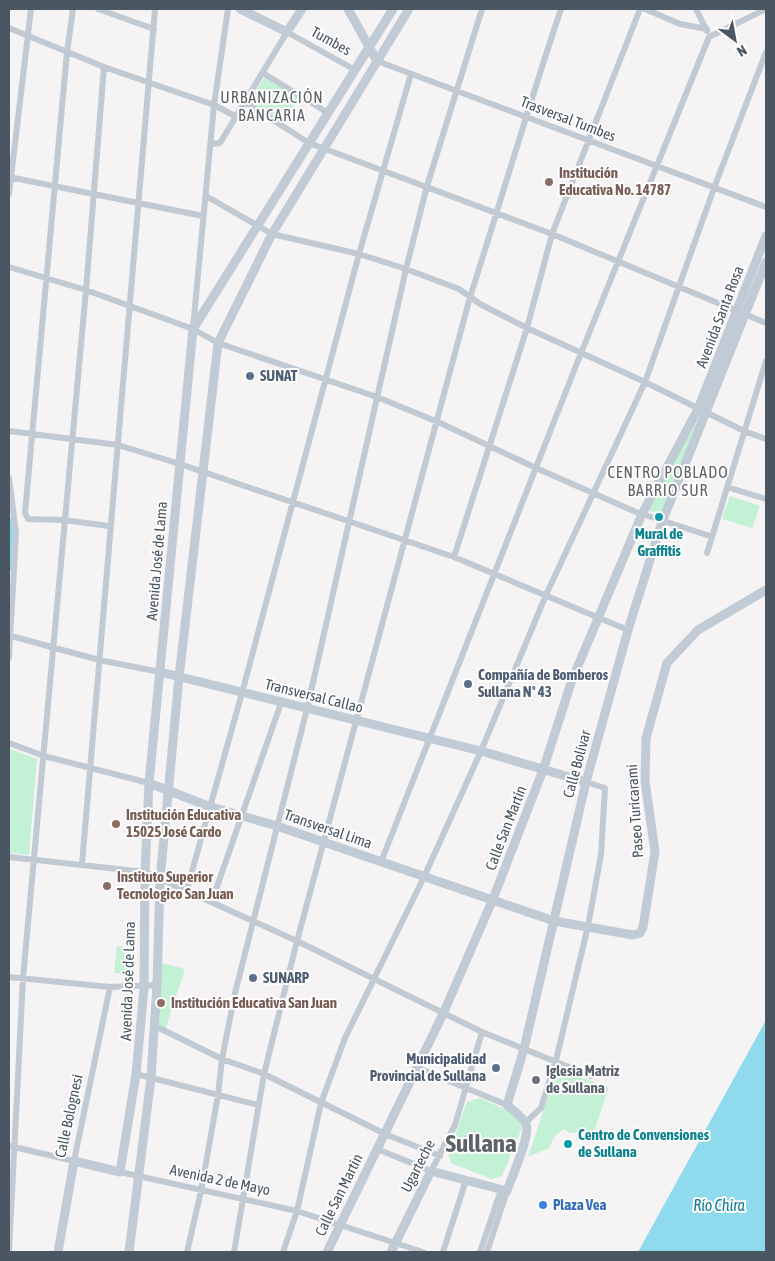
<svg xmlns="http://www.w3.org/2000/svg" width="775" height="1261" viewBox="0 0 775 1261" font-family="'Asap Condensed',sans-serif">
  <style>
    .green { fill: #c3f1d5 }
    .water { fill: #90daee }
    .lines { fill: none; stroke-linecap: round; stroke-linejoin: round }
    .canal { stroke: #90daee; stroke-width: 7 }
    .street { stroke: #c1cad2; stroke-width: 6 }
    .secondary { stroke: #c1cbd6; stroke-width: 9 }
    .education-dot { fill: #8d6e63; stroke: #fff; stroke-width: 2 }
    .service-dot { fill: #5c6f8a; stroke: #fff; stroke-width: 2 }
    .culture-dot { fill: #0f9aa8; stroke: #fff; stroke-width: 2 }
    .worship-dot { fill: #6b7280; stroke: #fff; stroke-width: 2 }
    .shop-dot { fill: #3f7fe0; stroke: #fff; stroke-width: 2 }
    .labels { text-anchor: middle; stroke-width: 4; stroke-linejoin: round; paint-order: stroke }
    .street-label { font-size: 15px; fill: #4a5661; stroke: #fff }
    .education-label { font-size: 15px; font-weight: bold; fill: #785e54; stroke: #fff; text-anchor: start }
    .service-label { font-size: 15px; font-weight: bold; fill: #4e5e75; stroke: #fff; text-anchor: start }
    .culture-label { font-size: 15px; font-weight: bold; fill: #0d838f; stroke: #fff }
    .worship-label { font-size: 15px; font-weight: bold; fill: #5b616d; stroke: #fff; text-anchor: start }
    .shop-label { font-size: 15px; font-weight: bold; fill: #366cbe; stroke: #fff; text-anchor: start }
    .neighbourhood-label { font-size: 16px; letter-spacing: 1px; fill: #5f6368; stroke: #fff }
    .water-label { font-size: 16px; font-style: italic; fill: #0c7c9b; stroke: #fff }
    .town-label { font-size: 25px; font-weight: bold; fill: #5f6368; stroke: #fff }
  </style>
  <rect width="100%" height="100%" fill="#f5f3f3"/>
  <path class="green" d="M265,76L299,96L283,123L249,103Z
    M696,418L700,421L662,514L645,510Z
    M730,496L760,506L752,528L722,519Z
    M10,749L37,759L29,855L9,853Z
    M117,946L131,947L128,974L114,973Z
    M162,963L185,969L165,1030L155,1026Z
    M557,1070L609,1087L592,1138L584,1139L577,1132L570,1133L564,1129L554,1137L549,1148L528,1157Z
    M480,1098L517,1115L522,1128L502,1176L492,1179L451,1163L448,1154L467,1102Z"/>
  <path class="water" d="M766,1020V1252H638Z"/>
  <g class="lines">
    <path class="canal" d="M9,567L13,520"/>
    <path class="street" d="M73,9L67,52L25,513L28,519L63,520L109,526
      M98,9L154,29
      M645,9L680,24L707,29
      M696,9L707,31
      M9,28L104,67L214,105L235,116
      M377,61L766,207
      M263,73L328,113
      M245,102L309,143L552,234L766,323
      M212,144L220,143L287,32L355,70
      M9,177L203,216
      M9,194L31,9
      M206,196L272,234L359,254L406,269L459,289L480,304L527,328L645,382L744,431L766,439
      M9,267L86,290L193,329L218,343L377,397L438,422L536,468L636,512L710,536
      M193,328L214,105L228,9
      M9,431L118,445L180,464L454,557L628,630
      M9,478L16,533L9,657
      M727,487L766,499
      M707,553L766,361
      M454,557L527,328L552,234L640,9
      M15,637L99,660L160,672
      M9,743L44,756L149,783
      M9,857L145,872L297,941L482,1032L591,1076
      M381,862L581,353L709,37L766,9
      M82,864L155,9
      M187,889L242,693L359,254L411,74
      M212,901L281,703
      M9,977L110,987L157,985
      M155,1026L222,1059L264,1074L385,1134L440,1156
      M418,1068L507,1105
      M136,1074L258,1105
      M525,1123L541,1108L556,1060L588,926L601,855L605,788L586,782
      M10,1146L74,1161L110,987
      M377,1149L431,1171L455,1125L482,1032
      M120,1172L297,1211L423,1252
      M9,1252L23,978L86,290L104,67
      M187,1252L201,1191L218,1095L222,1059L235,993L307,709L406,269L427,186L482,9
      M234,1252L264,1074L297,941L470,297C501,201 529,104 561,9
      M283,1252L297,1211L321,1103L345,1038L424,877L481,751L546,595L645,382L714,188L766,52
      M443,1252L466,1180
      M480,1252L501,1190
      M487,1252L507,1191"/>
    <path class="secondary" d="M240,9L287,32L302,9
      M348,9L377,61
      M160,672L481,751L586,782
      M149,783L208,806L277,826L554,921L633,935L640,933L643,927L655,852L645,781L646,738L667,663L698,630L766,590
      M58,1252L74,1161L120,1172L136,1074L144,989L145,872L149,783L193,329L393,9
      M129,1252L151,1078L157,985L160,880L179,677L218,343L272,234L409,9
      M327,1252L443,1014L493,899L543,770L572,680L599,616L642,514L698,409L766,236
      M391,1252L431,1171L507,1191C511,1178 531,1136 526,1124C522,1116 514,1111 507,1105L524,1049L586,782L628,630L662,522L766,262"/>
  </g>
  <g class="education-dot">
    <circle cx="549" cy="182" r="5"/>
    <circle cx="116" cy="824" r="5"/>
    <circle cx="107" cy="886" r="5"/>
    <circle cx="161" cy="1003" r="5"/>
  </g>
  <g class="service-dot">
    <circle cx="250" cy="376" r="5"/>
    <circle cx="468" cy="684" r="5"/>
    <circle cx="253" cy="978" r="5"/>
    <circle cx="496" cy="1068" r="5"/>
  </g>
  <g class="culture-dot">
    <circle cx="659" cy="517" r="5"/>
    <circle cx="568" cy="1144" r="5"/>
  </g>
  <circle class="worship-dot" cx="536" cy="1080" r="5"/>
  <circle class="shop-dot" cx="543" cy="1205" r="5"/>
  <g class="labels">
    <g class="street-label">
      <text transform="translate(331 41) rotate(29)" y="5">Tumbes</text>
      <text transform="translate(568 119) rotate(21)" y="5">Trasversal Tumbes</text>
      <text transform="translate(720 317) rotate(-69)" y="5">Avenida Santa Rosa</text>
      <text transform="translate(157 561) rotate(-85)" y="5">Avenida José de Lama</text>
      <text transform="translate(314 696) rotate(14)" y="5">Transversal Callao</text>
      <text transform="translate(577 764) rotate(-75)" y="5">Calle Bolívar</text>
      <text transform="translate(635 811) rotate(-94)" y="5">Paseo Turicarami</text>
      <text transform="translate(506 828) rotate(-69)" y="5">Calle San Martín</text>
      <text transform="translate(328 829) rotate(19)" y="5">Transversal Lima</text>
      <text transform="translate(128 981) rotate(-88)" y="5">Avenida José de Lama</text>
      <text transform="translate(69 1116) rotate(-78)" y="5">Calle Bolognesi</text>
      <text transform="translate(418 1166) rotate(-63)" y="5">Ugarteche</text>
      <text transform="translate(220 1180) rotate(12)" y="5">Avenida 2 de Mayo</text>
      <text transform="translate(339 1195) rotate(-64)" y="5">Calle San Martín</text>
    </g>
    <g class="education-label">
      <text x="559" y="178">Institución<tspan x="559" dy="17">Educativa No. 14787</tspan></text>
      <text x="126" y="820">Institución Educativa<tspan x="126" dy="17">15025 José Cardo</tspan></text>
      <text x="117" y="882">Instituto Superior<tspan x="117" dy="17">Tecnologico San Juan</tspan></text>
      <text x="171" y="1008">Institución Educativa San Juan</text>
    </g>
    <g class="service-label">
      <text x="260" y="381">SUNAT</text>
      <text x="478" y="680">Compañía de Bomberos<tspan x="478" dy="17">Sullana Nº 43</tspan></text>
      <text x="263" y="983">SUNARP</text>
      <text x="486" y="1064" text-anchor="end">Municipalidad<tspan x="486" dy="17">Provincial de Sullana</tspan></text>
    </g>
    <g class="culture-label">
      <text x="659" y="539">Mural de<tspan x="659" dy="17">Graffitis</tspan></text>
      <text x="578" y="1140" text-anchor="start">Centro de Convensiones<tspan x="578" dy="17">de Sullana</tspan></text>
    </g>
    <g class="worship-label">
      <text x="546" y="1076">Iglesia Matriz<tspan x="546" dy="17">de Sullana</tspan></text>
    </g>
    <g class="shop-label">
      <text x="553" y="1210">Plaza Vea</text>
    </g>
    <g class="neighbourhood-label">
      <text x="272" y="103">URBANIZACIÓN<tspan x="272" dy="18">BANCARIA</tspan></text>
      <text x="668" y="478">CENTRO POBLADO<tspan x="668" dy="18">BARRIO SUR</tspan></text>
    </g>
    <g class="water-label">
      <text x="719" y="1211">Río Chira</text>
    </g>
    <g class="town-label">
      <text x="481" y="1152">Sullana</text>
    </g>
  </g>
  <rect width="775" height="1261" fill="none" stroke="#4a5661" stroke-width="20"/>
  <g transform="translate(735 40) rotate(148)" stroke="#ffffff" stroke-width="4" paint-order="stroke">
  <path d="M0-4L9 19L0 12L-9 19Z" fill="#4a5661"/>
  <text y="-8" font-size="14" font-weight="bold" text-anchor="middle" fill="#4a5661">N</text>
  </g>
</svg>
